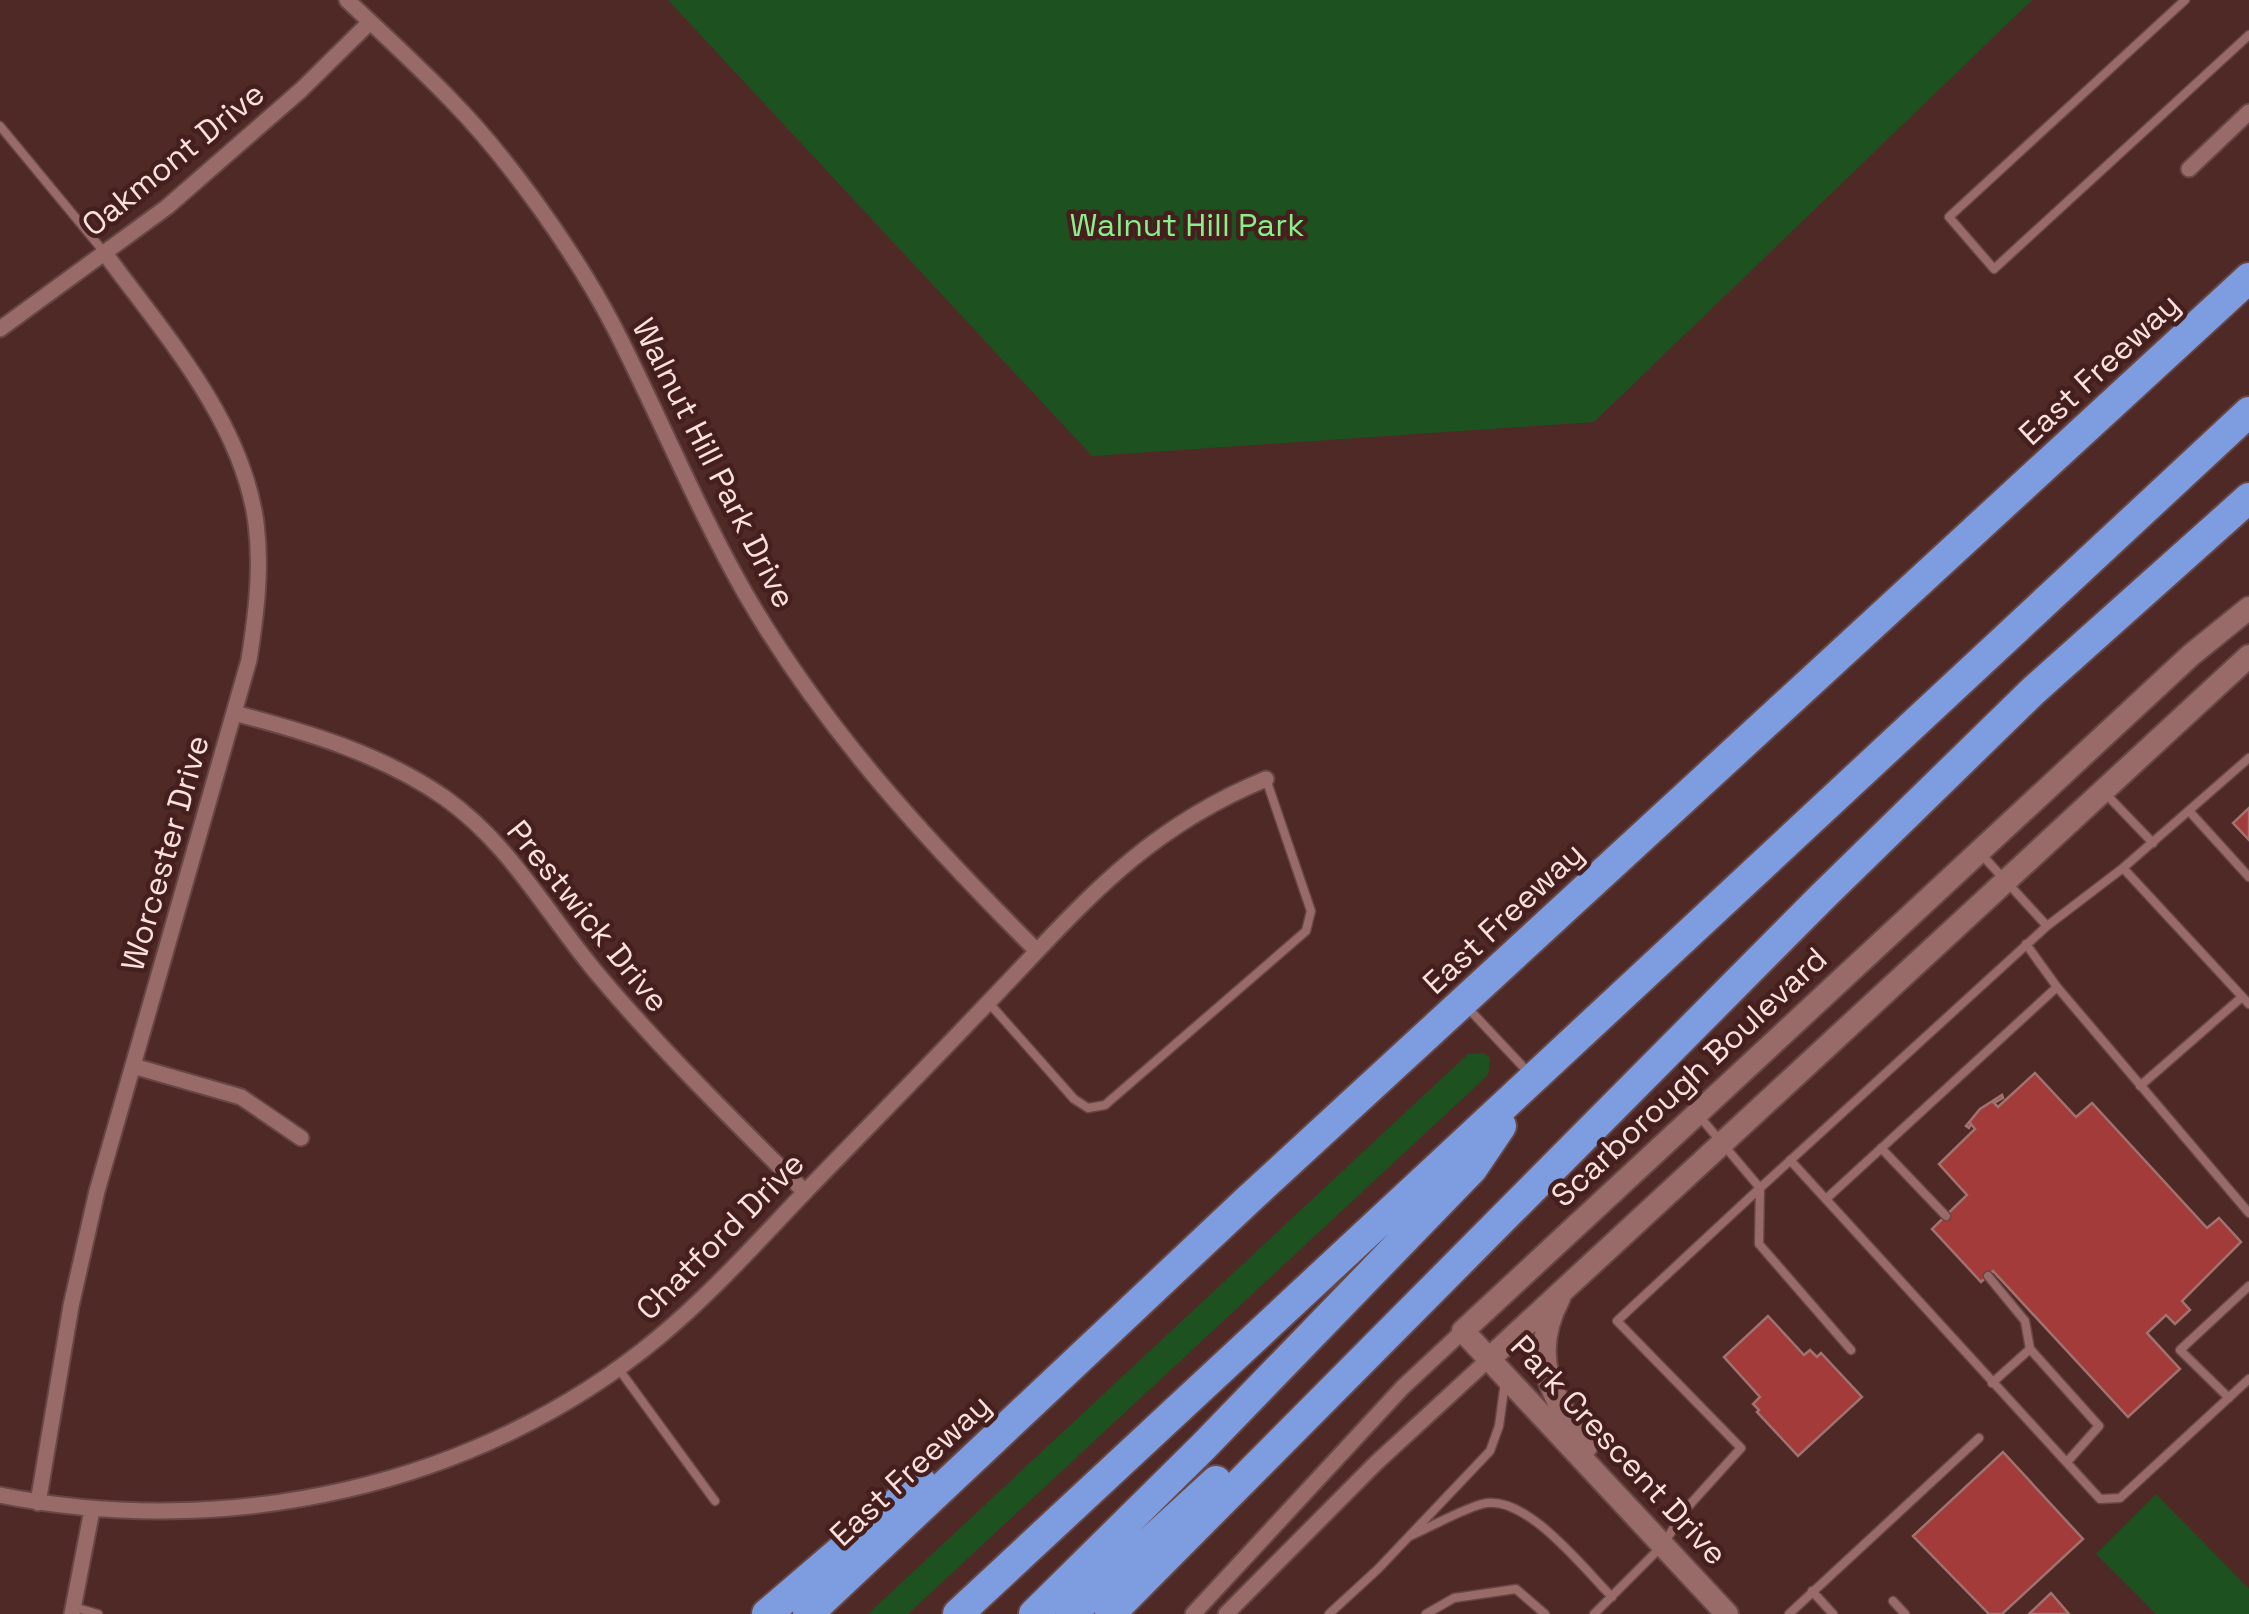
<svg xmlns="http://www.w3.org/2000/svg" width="2249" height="1614" viewBox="0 0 2249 1614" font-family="'Space Grotesk',sans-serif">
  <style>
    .green { fill: #1e5120 }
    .building { fill: #a23b39; stroke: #a0736f; stroke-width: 2.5 }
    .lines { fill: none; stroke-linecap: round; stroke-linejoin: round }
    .lane-casing { stroke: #674645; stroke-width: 11 }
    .street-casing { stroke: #674645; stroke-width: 19 }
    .secondary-casing { stroke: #674645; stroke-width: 26 }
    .highway-casing { stroke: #674645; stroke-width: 34 }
    .lane { stroke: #986b68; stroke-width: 8 }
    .street { stroke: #986b68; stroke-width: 15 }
    .secondary { stroke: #986b68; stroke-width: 22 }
    .highway { stroke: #7d9de0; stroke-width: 30 }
    .labels { text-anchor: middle; stroke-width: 9; stroke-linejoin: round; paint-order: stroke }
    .street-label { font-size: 32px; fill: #fae0de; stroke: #441f1d }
    .park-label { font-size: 32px; fill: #88ef8a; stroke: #441f1d }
  </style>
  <rect width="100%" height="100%" fill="#4f2926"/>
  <path class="green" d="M668,0H2032L1594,422L1092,456Z
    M1484,1053L1490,1058L1488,1075L908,1614H868L1468,1054Z
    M2156,1494L2249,1589V1614H2156L2096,1554Z"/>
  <path class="building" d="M2249,808V840L2233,823Z
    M2035,1073L2076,1117L2092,1103L2207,1228L2219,1218L2241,1242L2182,1301L2190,1310L2175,1324L2166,1315L2147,1333L2180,1369L2128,1417L1993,1271L1981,1282L1932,1229L1967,1195L1939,1164L1975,1129L1971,1124L1969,1128L1966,1126L1980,1109L2002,1095L2003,1098L1994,1103L1998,1107Z
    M1768,1316L1804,1355L1810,1350L1817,1357L1821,1353L1862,1397L1798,1456L1757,1412L1759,1410L1753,1404L1760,1397L1724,1357Z
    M2003,1452L2083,1539L2002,1614H1989L1913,1536Z
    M2051,1593L2069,1614H2029Z"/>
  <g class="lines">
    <defs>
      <path id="lane" d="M2185,0L1949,217L1994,269L2249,35
        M0,126L104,252
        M2104,792L2153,843
        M2190,812L2249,877
        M1982,855L2047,926
        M2123,868L2249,758
        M2026,944L2057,987L2249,1213
        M989,1003L1074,1099L1088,1108L1105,1105L1306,931L1311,911L1266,779
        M1466,1006L1528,1072
        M2140,1086L2242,997
        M1700,1117L1760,1188L2047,926L2123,868L2249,1004
        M1881,1148L1946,1216
        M1790,1160L2100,1499L2120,1498L2249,1379
        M1760,1188L1759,1244L1851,1350
        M1826,1199L2057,987
        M1988,1276L2025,1321L2030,1349
        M618,1368L715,1501
        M1992,1383L2030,1349L2099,1426L2067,1462
        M2229,1398L2180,1350L2249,1286
        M1410,1536C1433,1526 1458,1511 1482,1504C1525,1492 1584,1569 1612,1597
        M1812,1591L1833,1614
        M1893,1601L1905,1614
        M74,1607L98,1614
        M1329,1614L1378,1569L1490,1451L1499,1426L1505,1382
        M1426,1614L1454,1598L1516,1589L1545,1614
        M1594,1614L1663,1545L1685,1510L1741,1448L1617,1321L1760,1188
        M1789,1614L1979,1438"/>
      <path id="street" d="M347,0C382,33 418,66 451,100C509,159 576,254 614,327C659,415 696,507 745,593C823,728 926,840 1036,950
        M2189,169L2249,112
        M0,329L167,207L301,90L370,22
        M234,713C307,732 382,754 445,798C509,843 546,912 595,971C660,1049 733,1120 805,1192
        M133,1066L241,1097L301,1138
        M0,1495C227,1541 479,1487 659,1337C712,1293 758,1241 806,1191C865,1130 924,1070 982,1009C1076,912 1137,832 1266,779
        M38,1503L71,1306L97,1191L249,660C256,615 262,569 256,523C242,420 163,333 104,252
        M72,1614L92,1510
        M1193,1614L1403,1387L1463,1331
        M1226,1614L1376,1463L1489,1359"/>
      <path id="secondary" d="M1559,1298C1527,1358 1553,1397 1586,1447
        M1489,1359L2249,656
        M1727,1614L1463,1331L2191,655L2249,608"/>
      <path id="highway" d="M767,1614L921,1482
        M808,1614L1249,1199L2249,278
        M958,1614L2249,412
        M1034,1614L1203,1447L1472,1169L1501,1126
        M1071,1614L1216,1481
        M1110,1614L1824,895L2033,691L2249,498"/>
    </defs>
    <use href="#lane" class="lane-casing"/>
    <use href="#street" class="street-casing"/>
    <use href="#secondary" class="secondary-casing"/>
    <use href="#highway" class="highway-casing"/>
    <use href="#lane" class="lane"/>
    <use href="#street" class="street"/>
    <use href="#secondary" class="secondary"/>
    <use href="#highway" class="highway"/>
  </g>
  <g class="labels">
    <g class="street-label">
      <text transform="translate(173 159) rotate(-39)" y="11">Oakmont Drive</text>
      <text transform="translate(2099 369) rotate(-43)" y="11">East Freeway</text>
      <text transform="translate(714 463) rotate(63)" y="11">Walnut Hill Park Drive</text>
      <text transform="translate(165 853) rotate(-74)" y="11">Worcester Drive</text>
      <text transform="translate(588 916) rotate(51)" y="11">Prestwick Drive</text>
      <text transform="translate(1503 918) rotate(-43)" y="11">East Freeway</text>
      <text transform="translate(1689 1077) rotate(-43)" y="11">Scarborough Boulevard</text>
      <text transform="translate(720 1236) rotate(-45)" y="11">Chatford Drive</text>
      <text transform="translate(1619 1450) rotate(47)" y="11">Park Crescent Drive</text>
      <text transform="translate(910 1470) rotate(-43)" y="11">East Freeway</text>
    </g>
    <g class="park-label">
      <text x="1187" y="236">Walnut Hill Park</text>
    </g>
  </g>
</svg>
